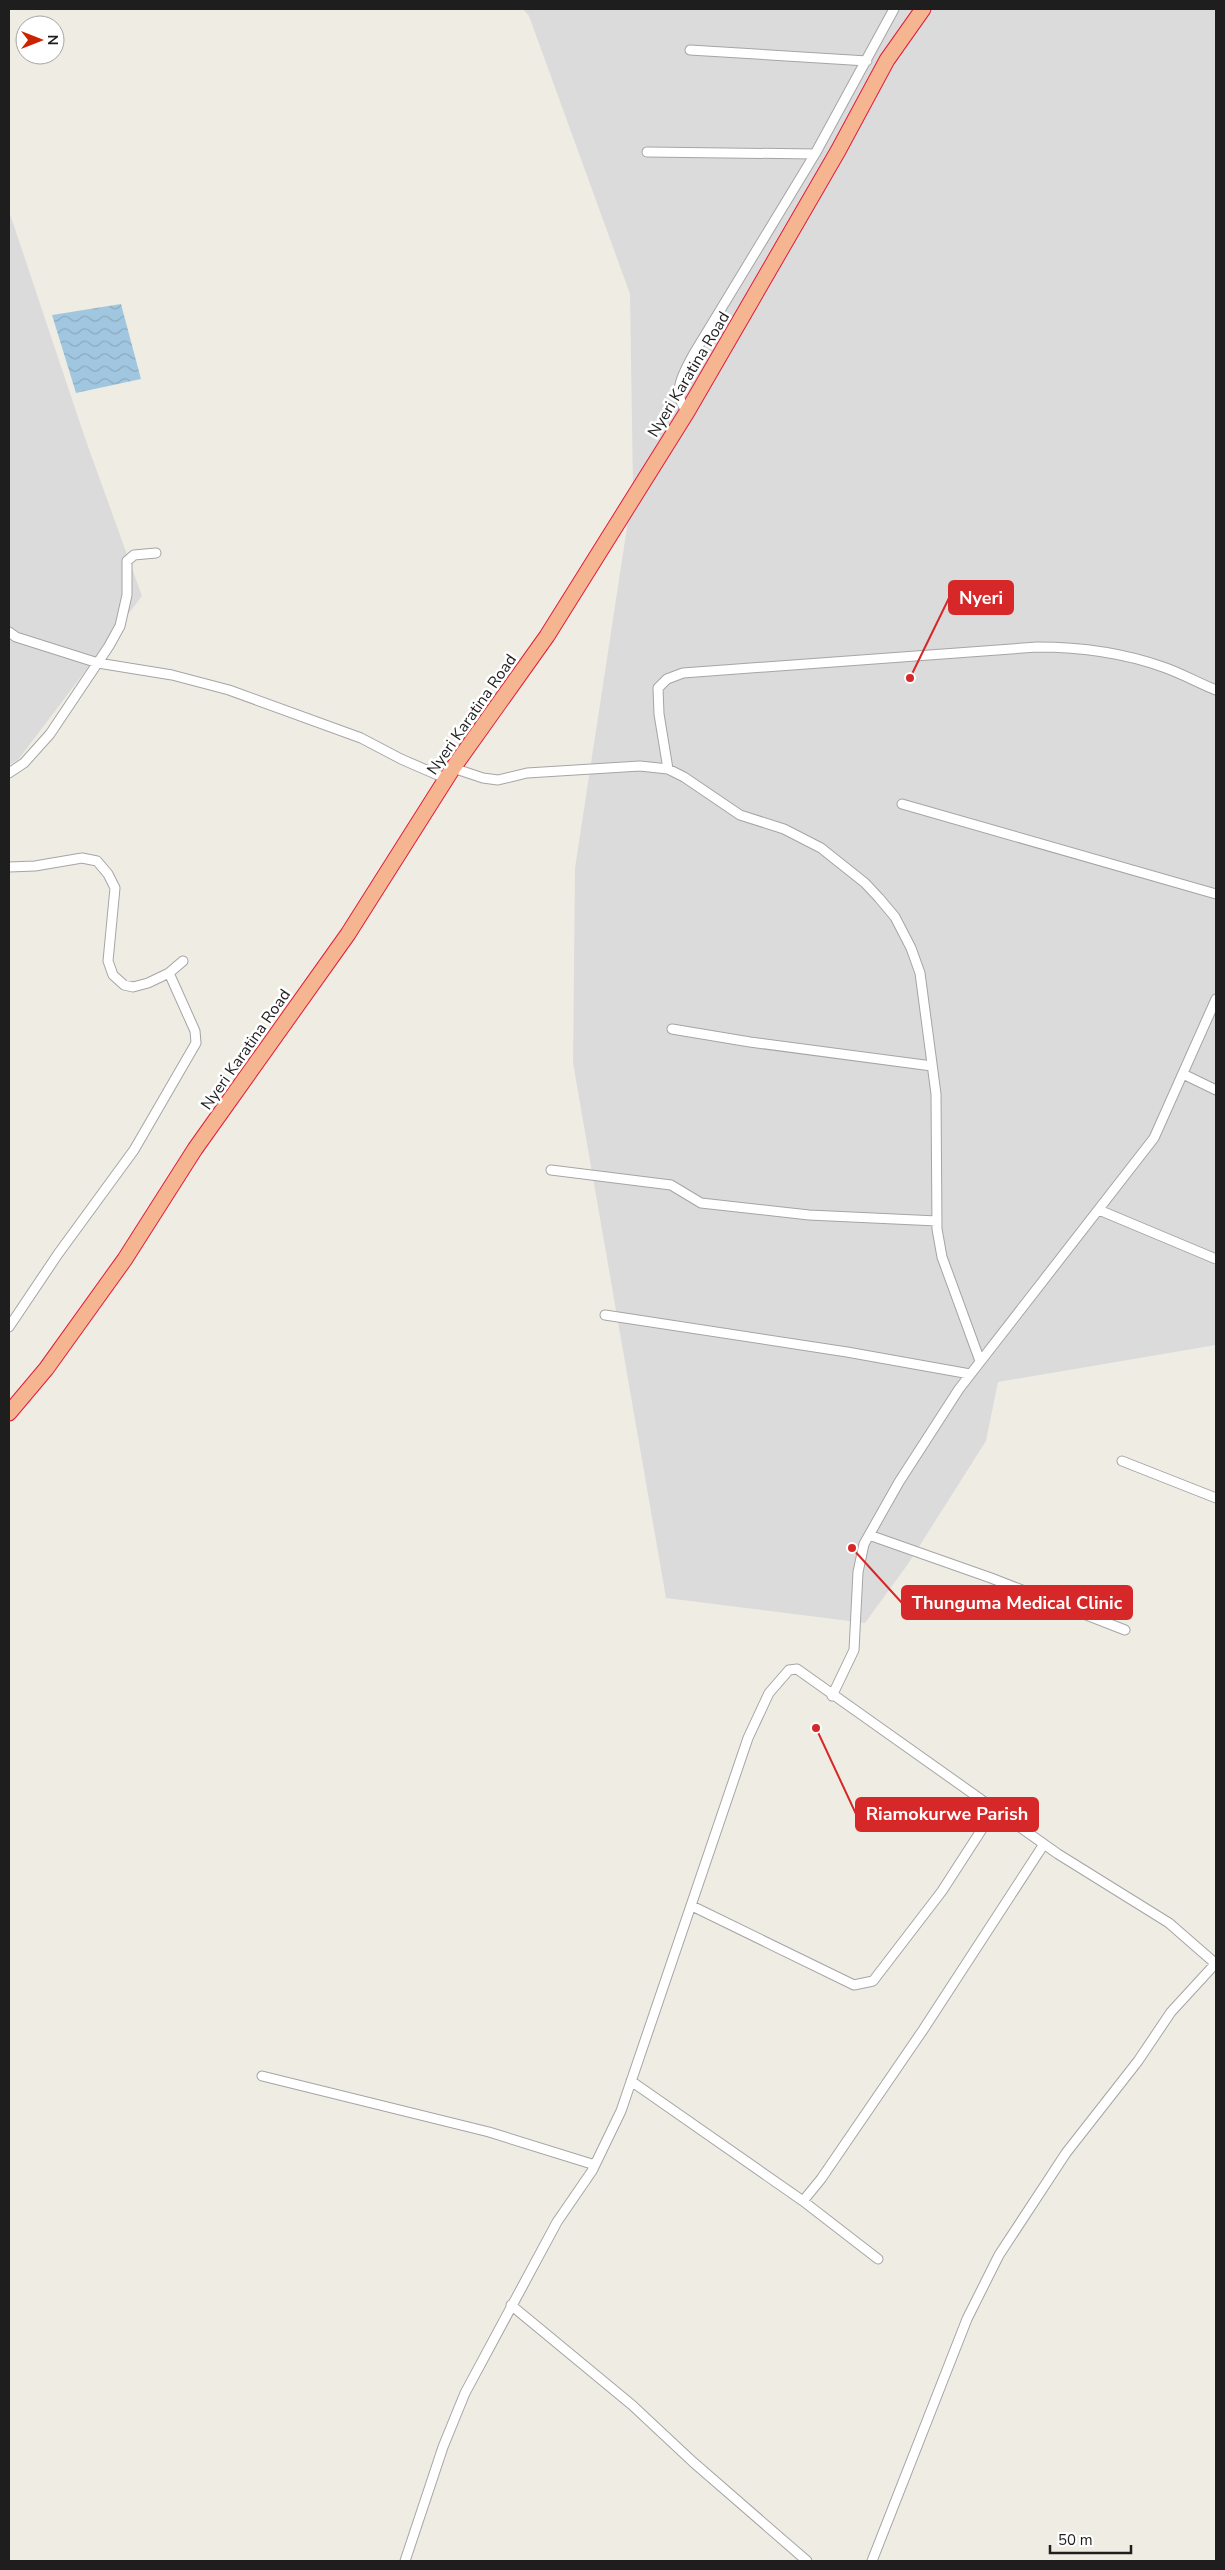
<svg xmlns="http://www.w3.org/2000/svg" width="1225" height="2570" viewBox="0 0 1225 2570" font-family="'Nunito Sans',sans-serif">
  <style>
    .residential { fill: #dcdbdb }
    .water { fill: url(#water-waves) }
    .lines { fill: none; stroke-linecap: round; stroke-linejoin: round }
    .minor-casing { stroke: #a5a5a5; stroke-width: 11 }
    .trunk-casing { stroke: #e31a3e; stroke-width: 17 }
    .minor { stroke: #fff; stroke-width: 9 }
    .trunk { stroke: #f5b590; stroke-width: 15 }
    .labels { text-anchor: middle; stroke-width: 5; stroke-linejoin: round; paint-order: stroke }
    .street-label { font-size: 16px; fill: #1e1e1e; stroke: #fff }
    .leader { fill: none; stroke: #d62828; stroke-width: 2 }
    .callout-dot { fill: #d62828; stroke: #fff; stroke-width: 2 }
    .callout { fill: #d62828; stroke: #d62828; stroke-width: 2 }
    .callout-label { font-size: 18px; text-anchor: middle; font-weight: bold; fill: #fff }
  </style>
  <defs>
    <pattern id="water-waves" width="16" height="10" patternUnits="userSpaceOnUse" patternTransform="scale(1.25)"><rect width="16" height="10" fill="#a1c7e0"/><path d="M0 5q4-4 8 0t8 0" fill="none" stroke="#8aaac0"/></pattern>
  </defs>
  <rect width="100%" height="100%" fill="#efede3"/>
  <path class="residential" d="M523,9H1216V1345L998,1382L986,1441L908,1564L865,1623L666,1598L573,1063L575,868L633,488L630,294L529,16Z
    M9,211L85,438L142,596L18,760L9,765Z"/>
  <path class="water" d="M121,304L141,379L76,393L52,315Z"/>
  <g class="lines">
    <defs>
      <path id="minor" d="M690,50L867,61
        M647,152L815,154
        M687,412C671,392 683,374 693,355L815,154L894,9
        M9,632L16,637L98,663L172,675L229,690L361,738L401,759L447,779
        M453,768L483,778L498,780L527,773L640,766L668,769L684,777L740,815L784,829L821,848L865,883L879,898L895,917L911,948L920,973L936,1094L937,1229L942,1257L980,1361
        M668,769L659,714L658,688L667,679L683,673L1037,647C1081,647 1121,652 1163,667C1181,673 1198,683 1216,690
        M9,773L24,763L50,734L109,646L120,626L127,595V561L134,555L156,553
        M902,804L1216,894
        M9,867L35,866L82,858L97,861L108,874L115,888L108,961L113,975L124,985L133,987L148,983L169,973L183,961
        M672,1029L750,1042L932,1066
        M1183,1074L1216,1090
        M551,1170L671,1185L701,1203L809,1215L937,1221
        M1099,1210L1216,1259
        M605,1315L847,1352L970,1374
        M9,1327L58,1254L134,1150L196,1043L195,1031L169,973
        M1122,1461L1216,1498
        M869,1535L991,1578L1125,1630
        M832,1696L854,1650L858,1572L864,1544L899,1482L959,1389L1154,1138L1216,999
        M692,1906L854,1985L873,1981L942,1891L995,1809
        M262,2076L489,2132L595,2165
        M631,2081L803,2201L878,2259
        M803,2201L821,2179L923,2030L1044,1844
        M511,2305L632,2405L693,2462L807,2561
        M405,2561L443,2447L465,2393L557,2222L592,2171L621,2111L748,1738L769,1693L789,1670L797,1669L1058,1854L1169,1923L1216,1964
        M872,2561L967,2319L999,2255L1066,2153L1138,2061L1171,2012L1216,1963"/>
      <path id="trunk" d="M9,1413L46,1369L125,1259L195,1149L348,934L453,768L547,636L687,412L838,151L887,60L923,9"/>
    </defs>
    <use href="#minor" class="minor-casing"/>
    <use href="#trunk" class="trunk-casing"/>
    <use href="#minor" class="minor"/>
    <use href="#trunk" class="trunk"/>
  </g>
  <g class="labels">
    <g class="street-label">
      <text transform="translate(688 374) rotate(-59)" y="6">Nyeri Karatina Road</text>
      <text transform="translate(471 714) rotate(-55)" y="6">Nyeri Karatina Road</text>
      <text transform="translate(245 1049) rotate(-55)" y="6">Nyeri Karatina Road</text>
    </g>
  </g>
  <path class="leader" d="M910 678L949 598M852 1548L902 1603M816 1728L856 1814"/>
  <g class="callout-dot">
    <circle cx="910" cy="678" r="5"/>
    <circle cx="852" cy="1548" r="5"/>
    <circle cx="816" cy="1728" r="5"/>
  </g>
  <g class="callout">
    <rect x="949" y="581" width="64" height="33" rx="5"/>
    <rect x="902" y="1586" width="230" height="33" rx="5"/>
    <rect x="856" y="1798" width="182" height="33" rx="5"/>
  </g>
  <g class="callout-label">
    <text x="981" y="604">Nyeri</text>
    <text x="1017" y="1609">Thunguma Medical Clinic</text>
    <text x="947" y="1820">Riamokurwe Parish</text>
  </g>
  <rect width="1225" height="2570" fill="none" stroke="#1e1e1e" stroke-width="20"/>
  <g transform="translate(40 40) rotate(90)"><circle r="24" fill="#ffffff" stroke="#a5a5a5"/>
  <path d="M0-4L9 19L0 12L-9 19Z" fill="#cb2200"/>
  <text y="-8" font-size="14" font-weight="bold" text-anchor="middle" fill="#1e1e1e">N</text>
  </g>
  <path d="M1050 2545v8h81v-8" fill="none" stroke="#1e1e1e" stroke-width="2.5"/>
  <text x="1058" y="2545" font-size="15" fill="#1e1e1e" stroke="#ffffff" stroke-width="4" paint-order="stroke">50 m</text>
</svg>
